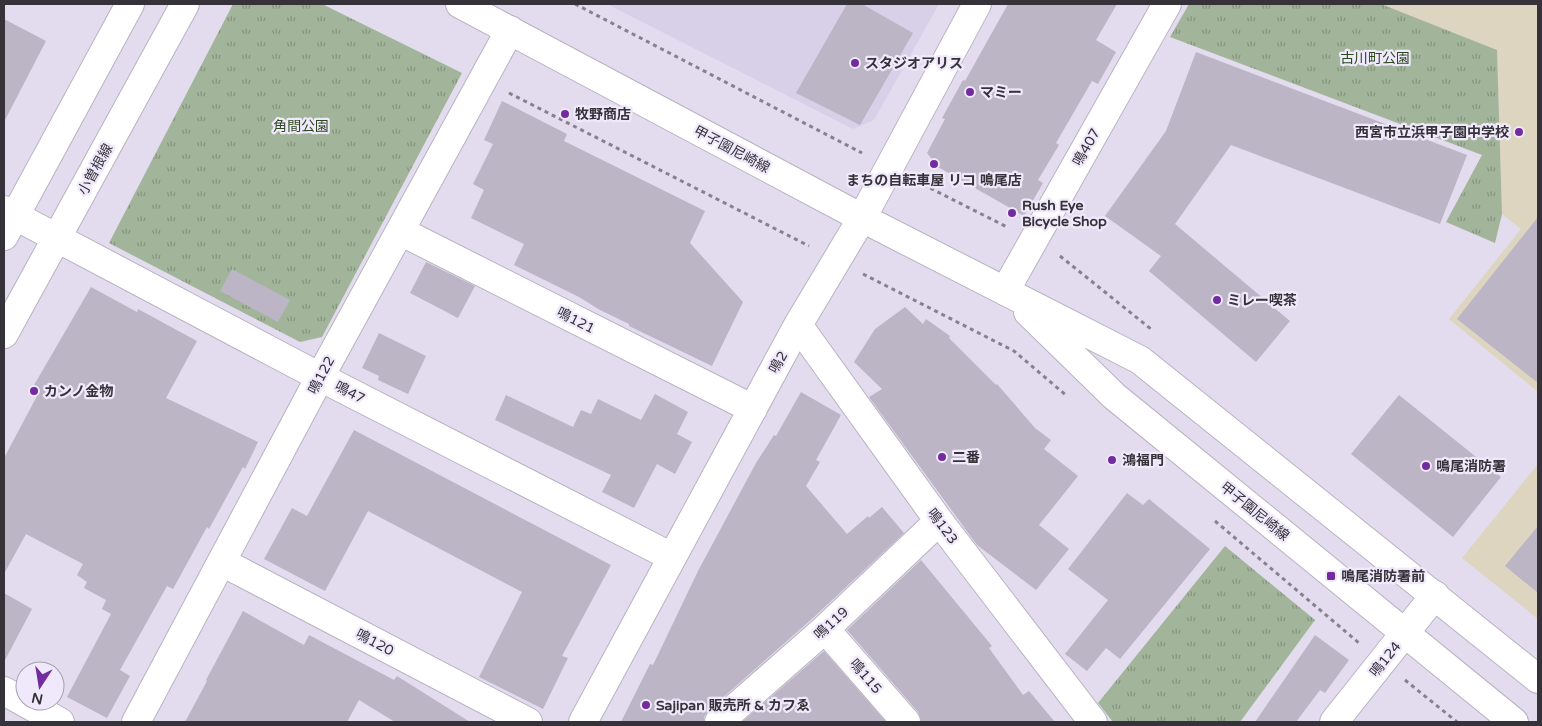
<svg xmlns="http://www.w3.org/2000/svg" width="1542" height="726" viewBox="0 0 1542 726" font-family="'Varela Round','Noto Sans JP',sans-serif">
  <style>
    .built { fill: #d8cfe8 }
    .education { fill: #ddd5c0 }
    .park { fill: url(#park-tufts) }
    .building { fill: #bbb5c6 }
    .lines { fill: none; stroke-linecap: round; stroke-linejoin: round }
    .minor-casing { stroke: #b8b2c3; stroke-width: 30 }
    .major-casing { stroke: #b8b2c3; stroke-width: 30 }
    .path { stroke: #86818d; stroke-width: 3; stroke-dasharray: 4 4; stroke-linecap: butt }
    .minor { stroke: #fff; stroke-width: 28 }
    .major { stroke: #fff; stroke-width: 28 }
    .poi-dot { fill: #722ca0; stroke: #efe9fb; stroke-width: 2 }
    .labels { text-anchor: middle; stroke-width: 4.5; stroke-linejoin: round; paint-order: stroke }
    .park-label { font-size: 14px; fill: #2c481f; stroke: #efe9fb }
    .poi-label { font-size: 14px; font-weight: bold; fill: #353239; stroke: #efe9fb; text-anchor: start }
    .street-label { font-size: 14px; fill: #353239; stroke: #efe9fb }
  </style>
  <defs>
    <pattern id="park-tufts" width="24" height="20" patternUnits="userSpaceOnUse" patternTransform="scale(1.25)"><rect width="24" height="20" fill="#a2b59a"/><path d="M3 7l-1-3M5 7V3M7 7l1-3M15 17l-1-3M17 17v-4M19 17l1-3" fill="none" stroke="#85947f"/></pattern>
  </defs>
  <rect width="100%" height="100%" fill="#e2dcee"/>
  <path class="built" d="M607,4H939L874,120L853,129Z"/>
  <path class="education" d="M1381,4H1538V392L1449,319L1521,229L1502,214L1497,50Z
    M1538,464V619L1462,558Z"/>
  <path class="park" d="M233,4H322L462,73L322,337L300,342L109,243Z
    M1189,4H1381L1497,50L1502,214L1495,243L1446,222L1482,155L1170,37Z
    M1225,546L1315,620L1240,722H1113L1098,703Z"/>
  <path class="building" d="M847,4H862L913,33L860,125L796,93Z
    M1008,4H1117L1096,40L1116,52L1098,84L1092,81L1056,143L1059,145L1038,180L1043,183L1024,216L938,167L927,153L945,119L942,118L963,80L965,81Z
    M4,19L46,41L4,122Z
    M1196,52L1467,155L1440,224L1231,145L1175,224L1290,321L1256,362L1149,271L1161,256L1105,216L1166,131Z
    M502,101L567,134L564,141L705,211L690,243L743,302L712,366L629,326V324L600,310L579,297L514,265L524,244L471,218L484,190L473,184L493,144L484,140Z
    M1538,217V383L1457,319Z
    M426,262L475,286L458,318L410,293Z
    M232,269L290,300L278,322L220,291Z
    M91,287L137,312L138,309L197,341L166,398L258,442L245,469L243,467L209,529L207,527L173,589L167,586L120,670L130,676L107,718L67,697L111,614L102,609L106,600L84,588L87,582L77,575L83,564L26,534L4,574V458L37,396L30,392Z
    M905,307L923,324L926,319L950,336L949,338L996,385L997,384L1035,428L1051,440L1044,449L1078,476L1039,525L1069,549L1036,590L977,545L869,397L882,389L854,362L875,329Z
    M379,333L426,356L408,394L378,380L379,376L362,368Z
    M801,392L841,415L816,460L820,462L806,486L847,534L868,516L869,518L882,507L904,533L814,617L709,710L704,717V722H621L650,664L653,665L698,571L756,463L774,435L776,436Z
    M655,394L688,412L677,434L692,442L675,474L657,464L634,508L602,492L611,475L495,420L506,395L573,427L581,410L591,414L598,399L641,420Z
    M1399,395L1501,477L1453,537L1351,454Z
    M354,430L611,565L562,656L568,658L543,709L479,677L522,592L368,511L325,591L264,559L292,508L307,516Z
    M1127,493L1143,505L1149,499L1210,549L1120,659L1106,648L1087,671L1065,654L1108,600L1068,569Z
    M1538,526V593L1505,566Z
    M921,560L992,646L989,648L1023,695L1029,691L1055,722H921L918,712L847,630Z
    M4,593L32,609L4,662Z
    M243,611L304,645L309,635L394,680L397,676L470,722H395L359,700L347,722H185L207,681L206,680Z
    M1315,635L1349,660L1325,693L1320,690L1296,722H1255Z
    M824,651L886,722H742Z"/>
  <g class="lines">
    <defs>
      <path id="minor" d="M4,210L320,377L672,557
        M400,231L753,409
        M4,236L130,4
        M1005,291L1167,4
        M798,325L939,521L1093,722
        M4,334L185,4
        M222,562L528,722
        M825,629L906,722
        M4,691L60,722
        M136,722L320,377L510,30
        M583,722L798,325L862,218L977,4
        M719,722L825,629L939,521
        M1334,722L1435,595"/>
      <path id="major" d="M460,4L862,218L1140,360L1538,679
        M1028,312L1114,396L1514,722"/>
    </defs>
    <use href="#minor" class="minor-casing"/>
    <use href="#major" class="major-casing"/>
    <path class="path" d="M575,4L862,153
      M509,93L809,246
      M916,181L1007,227
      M1060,256L1151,329
      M863,274L1014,351L1067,396
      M1215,521L1359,643
      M1405,680L1457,722"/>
    <use href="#minor" class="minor"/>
    <use href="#major" class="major"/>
  </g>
  <g class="poi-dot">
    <circle cx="855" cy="63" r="5"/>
    <circle cx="970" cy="92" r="5"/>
    <circle cx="565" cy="114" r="5"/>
    <circle cx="1519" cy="132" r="5"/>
    <circle cx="934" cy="164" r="5"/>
    <circle cx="1012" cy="213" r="5"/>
    <circle cx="1217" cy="300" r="5"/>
    <circle cx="34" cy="391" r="5"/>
    <circle cx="942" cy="457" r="5"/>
    <circle cx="1112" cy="460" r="5"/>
    <circle cx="1426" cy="466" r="5"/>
    <rect x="1326" y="571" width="10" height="10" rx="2.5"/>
    <circle cx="646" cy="705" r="5"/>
  </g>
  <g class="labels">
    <g class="park-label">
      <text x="1375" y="63">古川町公園</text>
      <text x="301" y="131">角間公園</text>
    </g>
    <g class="poi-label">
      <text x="865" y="68">スタジオアリス</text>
      <text x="980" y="97">マミー</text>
      <text x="575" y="119">牧野商店</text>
      <text x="1509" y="137" text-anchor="end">西宮市立浜甲子園中学校</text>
      <text x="934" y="185" text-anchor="middle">まちの自転車屋 リコ 鳴尾店</text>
      <text x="1022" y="210">Rush Eye<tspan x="1022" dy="16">Bicycle Shop</tspan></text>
      <text x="1227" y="305">ミレー喫茶</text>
      <text x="44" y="396">カンノ金物</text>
      <text x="952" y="462">二番</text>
      <text x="1122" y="465">鴻福門</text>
      <text x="1436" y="471">鳴尾消防署</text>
      <text x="1341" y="581">鳴尾消防署前</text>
      <text x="656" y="710">Sajipan 販売所 &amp; カフゑ</text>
    </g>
    <g class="street-label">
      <text transform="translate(1086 147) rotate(-61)" y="5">鳴407</text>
      <text transform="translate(732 149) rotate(28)" y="5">甲子園尼崎線</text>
      <text transform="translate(95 169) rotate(-61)" y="5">小曽根線</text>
      <text transform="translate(576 320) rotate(27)" y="5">鳴121</text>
      <text transform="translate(778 362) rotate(-61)" y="5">鳴2</text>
      <text transform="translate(321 375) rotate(-62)" y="5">鳴122</text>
      <text transform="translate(350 392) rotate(27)" y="5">鳴47</text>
      <text transform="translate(1255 511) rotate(39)" y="5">甲子園尼崎線</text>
      <text transform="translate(943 526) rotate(53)" y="5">鳴123</text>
      <text transform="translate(831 623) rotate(-42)" y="5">鳴119</text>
      <text transform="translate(375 642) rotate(28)" y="5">鳴120</text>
      <text transform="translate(1385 659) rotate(-51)" y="5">鳴124</text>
      <text transform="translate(866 676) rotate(49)" y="5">鳴115</text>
    </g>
  </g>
  <rect width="1542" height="726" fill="none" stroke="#353239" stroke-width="10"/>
  <g transform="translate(40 686) rotate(192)"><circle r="24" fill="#efe9fb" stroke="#a5a0ad"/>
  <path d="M0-4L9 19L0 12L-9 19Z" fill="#722ca0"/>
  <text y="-8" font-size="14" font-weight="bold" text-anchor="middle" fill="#353239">N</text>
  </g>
</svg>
